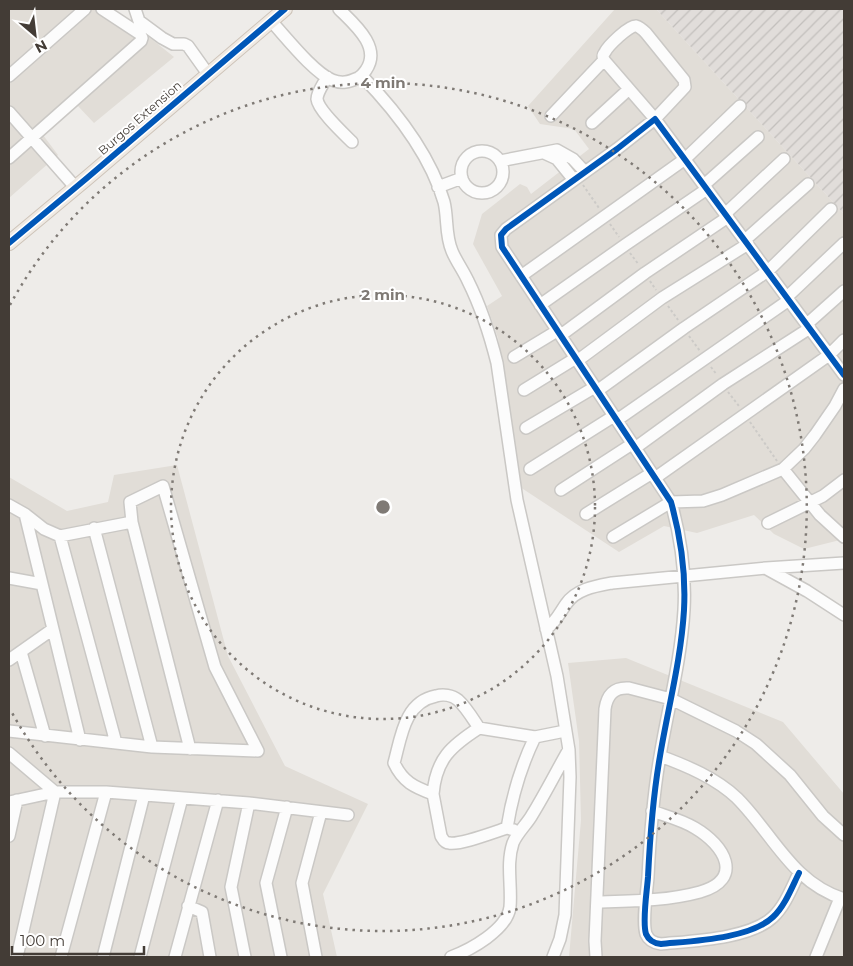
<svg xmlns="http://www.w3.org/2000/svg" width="853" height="966" viewBox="0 0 853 966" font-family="Montserrat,sans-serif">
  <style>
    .residential { fill: #e1ddd7 }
    .industrial { fill: url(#industrial-furrows) }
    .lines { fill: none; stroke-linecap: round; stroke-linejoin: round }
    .minor-casing { stroke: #cac8c5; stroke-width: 14 }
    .major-casing { stroke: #cec4b9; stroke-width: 16 }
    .path { stroke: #cccac7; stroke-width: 2; stroke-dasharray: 2.5 2.5; stroke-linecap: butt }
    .minor { stroke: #fcfcfc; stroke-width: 11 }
    .major { stroke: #efeae4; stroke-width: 14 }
    .cycleway-casing { stroke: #fff; stroke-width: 9 }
    .cycleway { stroke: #0057b8; stroke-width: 6 }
    .ring { fill: none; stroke: #7f7a75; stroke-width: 2.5; stroke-dasharray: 2.5 5 }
    .labels { text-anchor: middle; stroke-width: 4; stroke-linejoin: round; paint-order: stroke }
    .street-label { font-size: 12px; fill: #433c36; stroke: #fff }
    .centre { fill: #7f7a75; stroke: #fff; stroke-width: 2.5 }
    .ring-label { font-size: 15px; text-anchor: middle; font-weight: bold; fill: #7f7a75; stroke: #fff; stroke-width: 4; stroke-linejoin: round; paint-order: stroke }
  </style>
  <defs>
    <pattern id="industrial-furrows" width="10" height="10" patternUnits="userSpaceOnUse" patternTransform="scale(1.25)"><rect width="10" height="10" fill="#e1ddda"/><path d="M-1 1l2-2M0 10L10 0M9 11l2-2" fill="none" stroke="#c2bfbc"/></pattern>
  </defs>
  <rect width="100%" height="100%" fill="#eeece9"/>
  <path class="residential" d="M9,9H114L174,57L94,123L77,105L43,135L58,155L9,198Z
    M615,9H656L844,214V539L804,549L774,534L754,515L697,533L664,526L619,552L520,487L498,338L487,306L502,296L473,244L482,214L520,184L527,187L531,194L589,149L574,129L540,124L528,106Z
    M177,465L228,656L285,766L368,804L323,894L337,957H9V477L67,511L108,502L114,475Z
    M626,658L783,722L844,794V957H569L581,820L579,741L568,663Z"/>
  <path class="industrial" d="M656,9H844V214Z"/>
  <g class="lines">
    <defs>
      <path id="minor" d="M135,9L139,21L162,38L173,44H184L188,46L208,74
        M271,21C286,37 313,72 332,80C342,84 349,82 358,78C362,76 363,74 366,70C382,47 354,24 339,9
        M9,76L85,9
        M362,76C396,111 430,154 444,202C448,218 445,235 452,251C456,261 463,270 468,281C481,307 490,335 497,363L517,500L557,676L569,750L570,777L565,915L560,939L553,957
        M327,77C324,83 317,92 317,99C318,110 344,134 352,142
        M9,112L76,188
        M551,116L604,60C603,56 602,56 605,52C608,46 629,25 636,26C640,27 643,30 646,33L684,80L685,87L655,119L604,60
        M592,123L629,89
        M461 172a21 21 0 1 1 42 0a21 21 0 1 1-42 0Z
        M544,153L557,159L574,180
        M9,158L141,41L142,38L140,34L102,9
        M500,161L557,150L573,159L585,172
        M704,185L758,137
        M438,187L462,178
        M725,214L784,159
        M745,240L808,184
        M521,276L685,159L740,106
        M787,297L844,243
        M540,305L625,245L707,189
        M807,324L844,291
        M561,335L645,273L728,217
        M514,357L557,331
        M577,361L662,298L748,244
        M524,390L576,358
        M597,391L684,328L768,271L831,209
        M617,420L789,300
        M526,428L595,387
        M635,448L723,384L810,328
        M530,469L614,416
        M783,469L820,515L844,537
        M655,478L829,355L844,340
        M561,490L632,444
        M9,505L25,514L44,529L60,536L132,522
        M25,514L80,740
        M586,514L652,473
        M768,523L823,496L844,480
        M94,528L152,747
        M60,536L116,743
        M613,537L671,502L703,501L722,495L783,469L804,449L815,435L835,406L844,389
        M767,569L807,591L844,615
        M9,578L42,584
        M546,629C556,622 559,614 566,604C576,589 596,586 612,583L766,568L844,563
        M21,652L45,736
        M9,660L53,629
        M9,731L152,747L258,751L215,667L163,486L130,502L132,522L190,749
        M9,753L55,792L17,957
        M660,756C687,766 716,778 737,798C773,834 792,883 844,899
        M433,794C436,759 451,746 479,728
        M9,802L55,792H106L249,803L348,815
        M507,828C494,832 461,845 449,843C444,843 443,839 441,836L433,794C414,787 403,782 394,763C401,738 404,702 436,696C443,694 452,695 458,700C466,707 473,719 479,728L535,737
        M514,830L507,828C512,796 521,766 535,737L565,731
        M9,836L17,800
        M799,873C792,887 785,906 773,917C750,939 691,941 661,944C654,943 649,941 646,934C642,921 647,891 648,877C650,836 653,796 660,756C668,708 681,660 684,610C686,573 681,538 671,502L502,247L501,235L506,229L617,149L655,119L844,375
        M597,902C631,901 667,901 700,892C745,879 724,845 695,828C682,820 666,816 652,811
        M188,906L202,912L210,957
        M61,957L106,792
        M103,957L144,795
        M140,957L182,798
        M175,957L218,800
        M245,957L231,887L249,803
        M281,957L266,883L287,807
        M316,957L302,883L321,812
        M451,957C470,950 507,930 510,907C512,886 506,864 513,843C517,833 527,824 532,815C545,794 556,772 568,751
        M596,957L595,941L605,709C607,695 614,687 629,688L671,699L736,731L756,744L790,775L823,816L844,835
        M816,957L840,898"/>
      <path id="major" d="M9,243L87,178L285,9"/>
    </defs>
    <use href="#minor" class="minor-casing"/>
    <use href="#major" class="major-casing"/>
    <path class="path" d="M583,185L599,208
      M610,224L619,237
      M630,253L639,265
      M650,281L656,290
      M668,306L678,320
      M689,336L700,351
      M711,367L717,375
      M728,392L739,406
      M750,422L777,461"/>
    <use href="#minor" class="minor"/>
    <use href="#major" class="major"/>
    <defs>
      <path id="cycleway" d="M9,243L87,178L285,9
        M799,873C792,887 785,906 773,917C750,939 691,941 661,944C654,943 649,941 646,934C642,921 647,891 648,877C650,836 653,796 660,756C668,708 681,660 684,610C686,573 681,538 671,502L502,247L501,235L506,229L617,149L655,119L844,375"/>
    </defs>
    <use href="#cycleway" class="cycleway-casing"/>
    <use href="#cycleway" class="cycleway"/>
  </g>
  <g class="ring">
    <circle cx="383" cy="507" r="212"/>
    <path d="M10 305A424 424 0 1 1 10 709"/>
  </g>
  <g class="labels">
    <g class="street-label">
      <text transform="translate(140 118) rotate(-41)" y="4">Burgos Extension</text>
    </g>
  </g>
  <circle cx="383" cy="507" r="8" class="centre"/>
  <g class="ring-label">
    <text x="383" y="88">4 min</text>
    <text x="383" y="300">2 min</text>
  </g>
  <rect width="853" height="966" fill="none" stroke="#433c36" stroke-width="20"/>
  <g transform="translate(35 35) rotate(152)" stroke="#ffffff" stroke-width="4" paint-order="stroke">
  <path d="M0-4L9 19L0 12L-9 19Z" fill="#433c36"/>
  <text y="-8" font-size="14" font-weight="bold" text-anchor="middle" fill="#433c36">N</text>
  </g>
  <path d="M12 946v8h132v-8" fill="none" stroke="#433c36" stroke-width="2.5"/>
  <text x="20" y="946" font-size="15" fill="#433c36" stroke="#ffffff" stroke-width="4" paint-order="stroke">100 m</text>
</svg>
